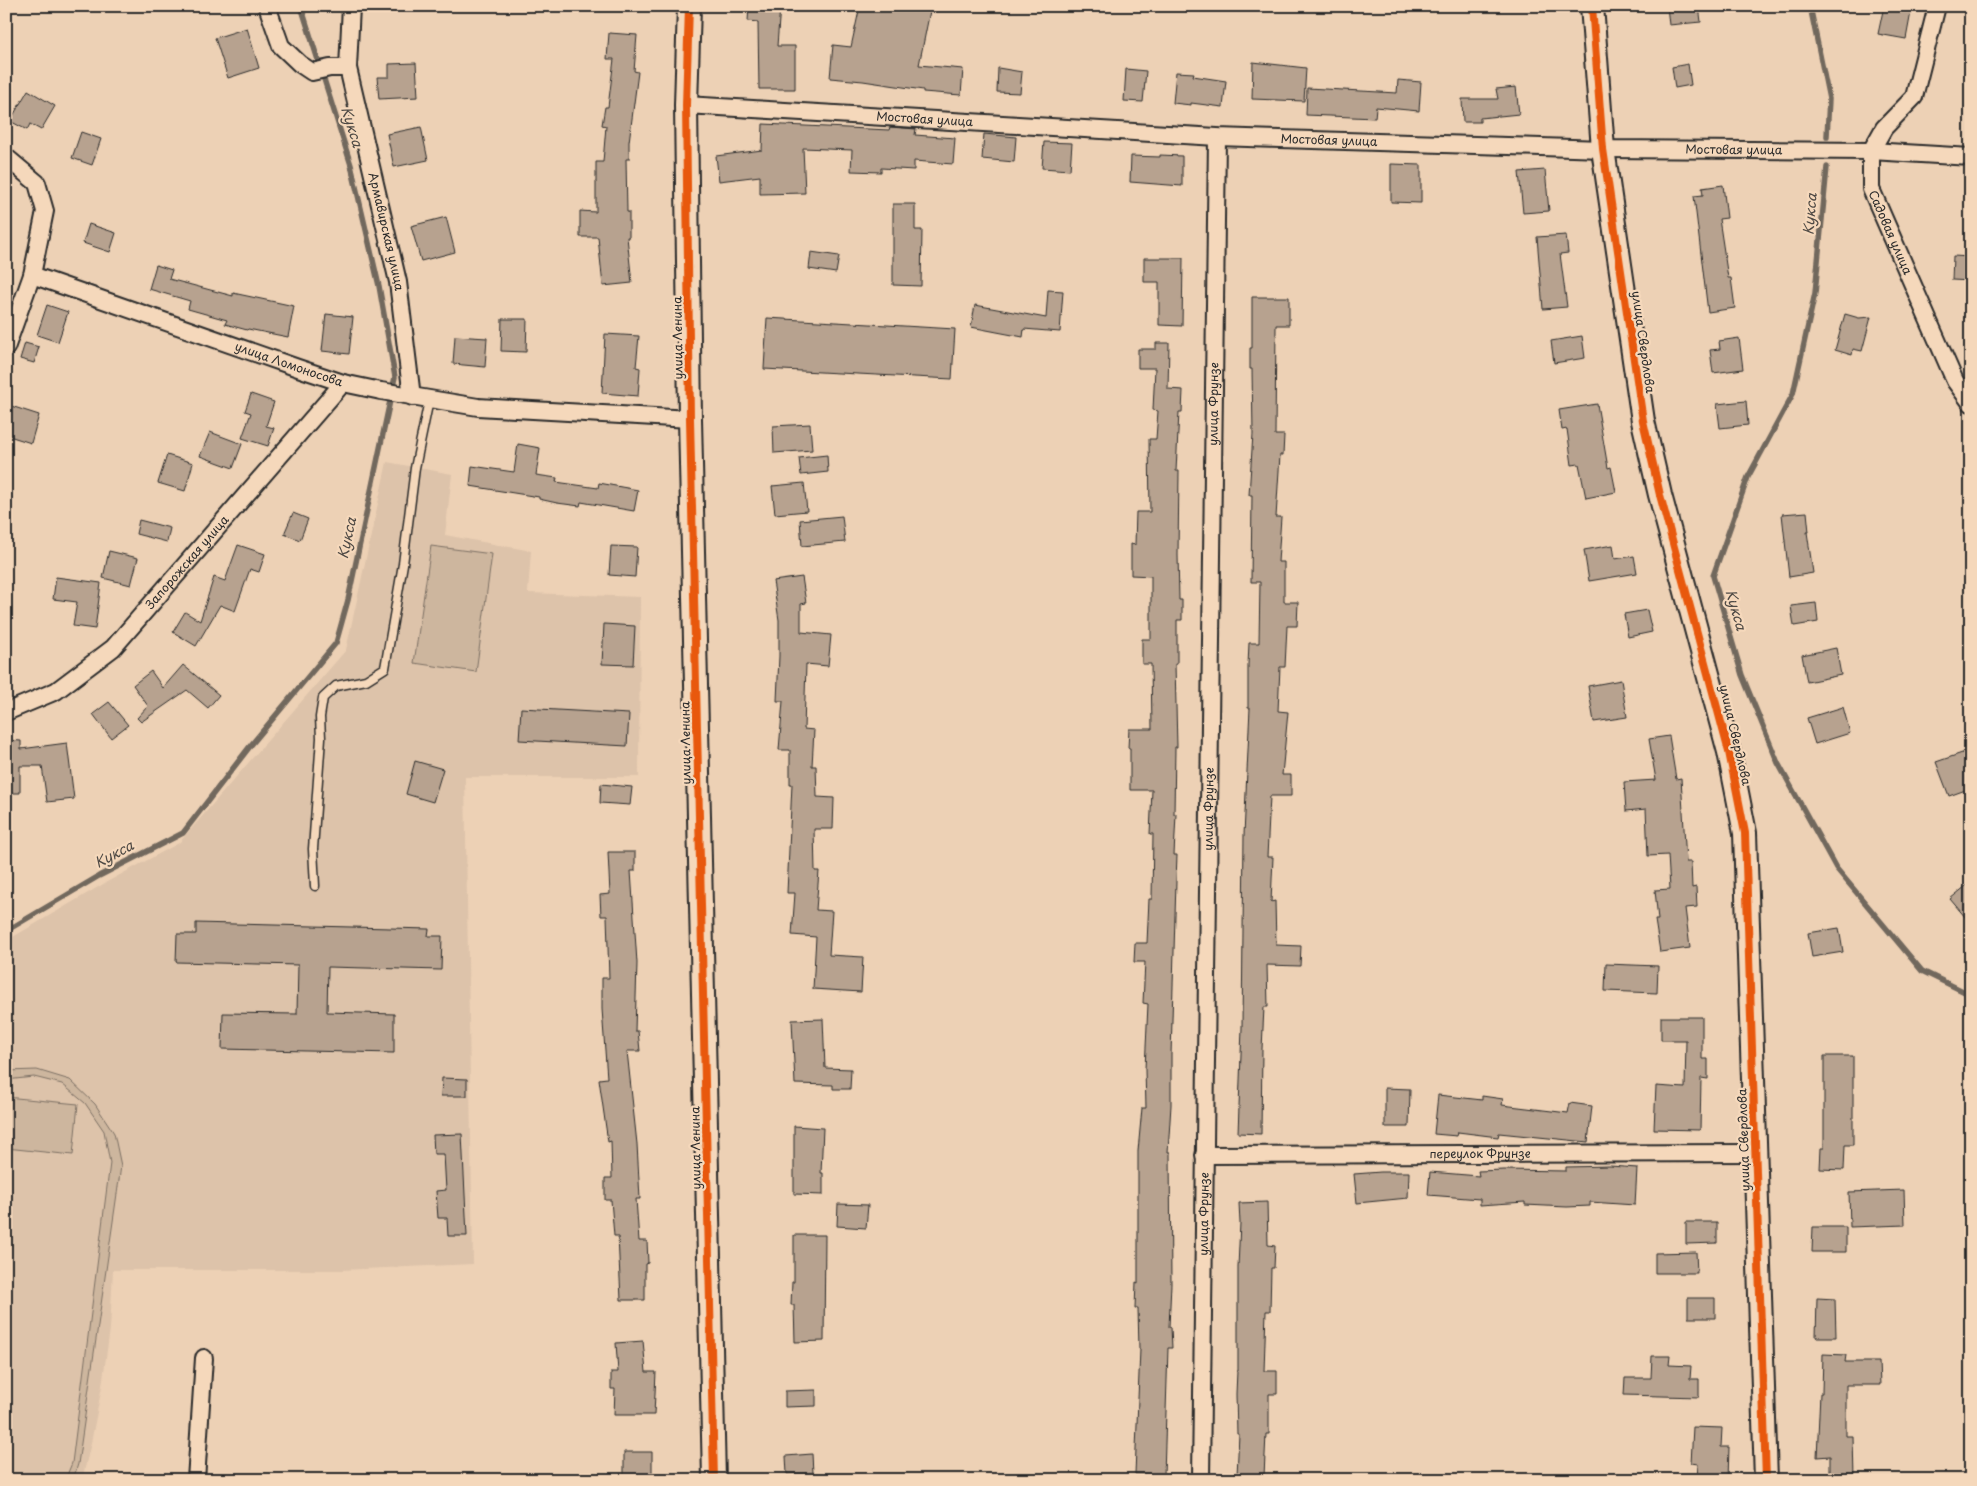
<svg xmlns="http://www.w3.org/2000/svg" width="1977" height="1486" viewBox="0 0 1977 1486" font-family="'Playpen Sans',sans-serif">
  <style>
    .built { fill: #ddc3aa }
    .green { fill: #cdb69e; stroke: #7c7064 }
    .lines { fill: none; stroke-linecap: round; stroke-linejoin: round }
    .stream { stroke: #71675d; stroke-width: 5.5 }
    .building { fill: #b7a28f; stroke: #2b2b2b }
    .lane-casing { stroke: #2b2b2b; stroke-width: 11 }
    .street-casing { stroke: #2b2b2b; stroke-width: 20 }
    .secondary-casing { stroke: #2b2b2b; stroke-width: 26 }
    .lane { stroke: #f5d8bb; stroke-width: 8 }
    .street { stroke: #f5d8bb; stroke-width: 16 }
    .secondary { stroke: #f5d8bb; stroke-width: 22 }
    .cycleway-casing { stroke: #f5d8bb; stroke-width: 11 }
    .cycleway { stroke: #e8590c; stroke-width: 8 }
    .labels { text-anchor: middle; stroke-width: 4.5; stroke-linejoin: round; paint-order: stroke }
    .street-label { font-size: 12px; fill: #2b2b2b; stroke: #f5d8bb }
    .water-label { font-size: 14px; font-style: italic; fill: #4e4944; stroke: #f5d8bb }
  </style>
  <rect width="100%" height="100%" fill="#edd1b5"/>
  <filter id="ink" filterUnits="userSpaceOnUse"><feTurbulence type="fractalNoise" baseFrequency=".02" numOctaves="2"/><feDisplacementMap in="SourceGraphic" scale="10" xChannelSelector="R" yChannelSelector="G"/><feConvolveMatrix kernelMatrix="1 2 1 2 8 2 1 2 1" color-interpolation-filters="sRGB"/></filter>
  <g filter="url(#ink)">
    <path class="built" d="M387,462L452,474L445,535L531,551L528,593L640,597L639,777H465L473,1264L341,1270H113L110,1329L102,1386L91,1443L82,1480H6V941L105,883L179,843L346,650Z"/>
    <path class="green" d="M431,546L492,554L476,672L414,663Z
      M37,1070L70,1080L95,1104L114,1133L121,1166L78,1464L73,1480H65L72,1463L110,1163L104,1131L85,1103L62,1084L34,1077L6,1080V1071Z
      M6,1097L78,1104L73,1155L6,1148Z"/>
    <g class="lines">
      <path class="stream" d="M1810,6L1829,99L1827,136
        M1827,167L1815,293L1793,394L1748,477L1713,576L1742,675L1778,763L1836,868L1922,971L1971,995
        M6,931L99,876L183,833L251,745L336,643L348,600L395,377L379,286L351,165L301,6"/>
    </g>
    <path class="building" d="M749,6H780L777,46H795V89H759L758,22L748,21Z
      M860,6H931L919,65L963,69L961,95L923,92V90L863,81L830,78L833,45L851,47Z
      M1667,6H1699L1701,22L1669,25Z
      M1884,6L1911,12L1906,39L1878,34Z
      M247,28L259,68L228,78L215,38Z
      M609,33L637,35L634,71L638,72L629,142V159H626L627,212H629V237H627L632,283L603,286L598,237H580V211L596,212V162H603L606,126L602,125L605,107H608L614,59H607Z
      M1253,62L1306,68L1304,101L1252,99Z
      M416,63L418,97L379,99L377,77H389V64Z
      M1688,64L1691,85L1675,88L1672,67Z
      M998,68L1022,72L1020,93L997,92Z
      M1126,69L1146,71L1143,102L1124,101Z
      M1176,72L1194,73L1193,76L1226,81L1223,107L1191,103V105L1173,103Z
      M1398,80L1421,82L1419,111L1376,107L1375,118L1306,115L1307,88L1397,93Z
      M1516,87L1519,114L1480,118V122H1463L1462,99H1498L1496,89Z
      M28,90L55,106L41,130L30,124L27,130L10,121Z
      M763,124L889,130L890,127L916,129L915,135L955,138L953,164L914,161V170L881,168V172L851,171L852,150L803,148L805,193L760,194V176L719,181L716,156L762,150Z
      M421,127L428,160L394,167L387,134Z
      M81,132L101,139L92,165L72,158Z
      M984,134L1016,137L1014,162L982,159Z
      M1044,142L1072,143L1070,170L1042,168Z
      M1160,155L1182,156V186L1130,182L1131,156L1160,157Z
      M1391,164L1421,165V203L1391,202Z
      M1545,170L1549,211L1523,213L1519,172Z
      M1723,185L1727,218L1719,219L1728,278H1731L1735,308L1708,312L1694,196L1703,195L1702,188Z
      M893,204H915V230H922L921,286L893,285Z
      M446,217L455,252L421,261L411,226Z
      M89,224L116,233L110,252L83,243Z
      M1566,235L1568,253L1560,254L1567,307L1543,309L1537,237Z
      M811,252L839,256L836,273L809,269Z
      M1953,256L1971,257V281L1952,280Z
      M1144,258H1183L1182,326L1159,325V282H1144Z
      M156,265L172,270L169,279L233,296V293L294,306L288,337L248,329L247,330L225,324L227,320L188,309L190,301L149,289Z
      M1048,290L1063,291L1060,332L1024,329L1023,337L971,327L975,305L1046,318Z
      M1252,297H1289V325H1276L1275,435H1284L1283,455H1280L1276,517H1281L1278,562H1284V602H1298L1297,626H1287L1285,667H1280L1278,711L1288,712L1282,775H1291V796H1270L1267,857H1273L1271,902L1275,901L1276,945L1301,946L1300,966L1267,965L1268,1007H1264L1262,1049L1261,1134L1238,1133L1242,1028L1244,835L1250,708H1248V665L1249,643H1259L1260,582H1251L1252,495H1249L1253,434L1252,369H1250V348H1252Z
      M47,305L68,312L58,342L37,335Z
      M326,314L353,317L349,354L322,351Z
      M1845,314L1859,318L1871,317L1862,351L1853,349L1852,355L1835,350Z
      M767,318L955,329L952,379L764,369Z
      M502,319H527L526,352L501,351Z
      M605,334L639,336L636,367L640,368L638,396L602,393Z
      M455,336L487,338L485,367L453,364Z
      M1582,336L1585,358L1554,363L1551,341Z
      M1739,338L1743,369L1713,373L1710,350L1720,349L1719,341Z
      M25,343L39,347L34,363L20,359Z
      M1156,343H1169L1168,389L1183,390L1182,412H1179L1176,471H1179L1178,555L1179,600H1182V620H1177V664H1175L1177,747H1175L1174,814H1176L1174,855H1177L1176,881L1171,1055V1105L1168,1152H1170L1171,1284L1169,1327H1171L1172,1348H1168L1164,1475L1135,1474L1140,1349H1139L1138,1308H1135L1136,1282L1138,1283V1151L1142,1108H1146L1145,1069L1148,1004L1143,1003L1145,962H1134L1135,943H1147L1149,899H1152L1153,834H1150L1152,790H1130V748H1128L1129,729H1152L1151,664H1142V639H1151V576L1131,575V544L1135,545L1136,512H1150L1149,439H1156L1158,411L1153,410L1155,368H1138V349H1156Z
      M251,394L274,402L266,426L274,428L268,446L242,438L251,413L245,411Z
      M1746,401L1748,425L1720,428L1717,404Z
      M1597,404L1608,468L1611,467L1616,492L1586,498L1579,464L1572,465L1567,429L1562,430L1559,410Z
      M11,406L39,415L31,443L6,435V422Z
      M810,424L812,450L774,453L773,426Z
      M210,432L242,444L233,468L200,456Z
      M518,444L540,448L536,475L557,478L556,482L598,488L599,483L638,490L634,511L581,502L580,506L557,503L539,499V497L470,486L472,466L514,472Z
      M167,455L193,463L185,491L158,483Z
      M827,455L828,472L801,475L799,458Z
      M804,483L807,511L775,514L772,486Z
      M1807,512L1809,532H1807L1813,573L1789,577L1782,514Z
      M293,513L308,519L300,540L284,534Z
      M842,516L845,542L802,546L800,520Z
      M139,520L170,528L167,542L136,534Z
      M238,545L265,554L259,572L250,569L235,611L220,605L196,646L173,632L185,612L200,621L214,577L225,581Z
      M1613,545L1615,559L1634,556L1637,573L1589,581L1584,550Z
      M611,546L637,547L635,577L609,575Z
      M109,551L138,558L131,585L103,578Z
      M56,577L101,583L95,629L73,626L77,602L53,599Z
      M802,577L806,603L801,604V632L831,635L828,666L806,664L804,729L814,730L812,766H816L817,797L834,798L833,829H814L815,871H819L816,910L832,911L829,955L863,957L861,992L813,989L816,937L792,935L795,893H787L792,784H790V750H779L783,701H777L779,656V620L773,581Z
      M1816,603L1818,622L1794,626L1791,606Z
      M1647,610L1652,632L1628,637L1624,614Z
      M604,624L635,626L633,665L602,664Z
      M1836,648L1841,675L1807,682L1802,655Z
      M183,665L219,695L208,708L187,690L141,722L137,718L148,706L133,685L151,671L163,688Z
      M1621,680L1627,717L1594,722L1588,686Z
      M109,702L128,725L111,738L93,714Z
      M1843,707L1850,733L1815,744L1807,718Z
      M521,708L629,714L627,746L519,740Z
      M1669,736L1676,779L1681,778L1686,862H1691L1692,888L1696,887L1697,907L1685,908L1690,948L1660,952L1655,920H1658L1655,890L1670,889L1668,855L1648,856L1646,809L1626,811L1624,782L1656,780L1649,739Z
      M6,740L21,741V749L67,743L74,799L47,802L42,766H20V793H6Z
      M1971,750V788L1949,796L1936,762Z
      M415,761L443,769L433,802L406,794Z
      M601,784L632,787L630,805L600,803Z
      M608,852H635V871H631L637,963L635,1031H638L640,1051H627L637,1144L640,1199H636L639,1241H647L648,1263L645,1264V1300H621L618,1236H614L611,1200H605V1178H612L611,1141L608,1142L599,1079L607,1078L602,1009V978H609L607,916H601L600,895L610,894Z
      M1971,882V924L1950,899Z
      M196,923L429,929L428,936H442L441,970L328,967L327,1012L394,1014V1053L222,1049L223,1013L297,1014L298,965L176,962L177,934H196Z
      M1839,928L1843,952L1812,957L1808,933Z
      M1606,964L1658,966L1657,993L1605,991Z
      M1661,1017H1702V1059H1708V1079L1701,1078L1700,1130L1654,1129L1656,1086L1685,1088L1686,1040H1661Z
      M823,1019L825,1068L851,1069L850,1089H833V1085L795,1084L792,1020Z
      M1824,1056H1853V1145H1845L1844,1170L1820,1169L1821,1148H1824Z
      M442,1078L467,1079V1096H441Z
      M1385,1088L1410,1089L1409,1127H1385Z
      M1438,1095L1482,1100V1096L1503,1099L1502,1105L1568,1113L1570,1103L1592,1106L1588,1142L1499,1133L1498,1137L1458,1132L1457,1136L1434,1134Z
      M794,1126L823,1128L821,1173H823V1195L794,1194Z
      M462,1134L467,1236H448L447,1218H438L436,1191L446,1190L444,1154H434L433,1135Z
      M1610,1166L1637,1168L1635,1205L1590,1202V1206L1567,1207L1525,1205V1202L1480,1205V1199L1428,1195L1430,1172L1479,1176L1478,1171L1504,1170L1566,1171V1167Z
      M1381,1172H1409L1408,1198L1357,1203L1354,1174Z
      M1904,1190L1905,1225L1850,1227L1849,1192Z
      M1267,1202L1268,1245L1275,1246L1274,1268H1271L1270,1311H1266L1264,1371H1277V1394H1269V1434H1266L1264,1476L1237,1475L1239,1434H1237L1236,1394L1237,1371H1238V1267L1240,1223L1239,1203Z
      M838,1204L868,1205L866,1228L837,1226Z
      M1686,1222H1717V1243L1686,1244Z
      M1813,1227H1846V1252H1812Z
      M794,1235H825L824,1341L795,1342L794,1305H791L792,1282H794Z
      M1696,1252L1697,1273H1655V1253Z
      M1688,1298H1715V1318H1688Z
      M1817,1298L1835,1299L1836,1337H1816Z
      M643,1341L646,1372H656L654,1415H614L615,1389H611V1372H618L616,1343Z
      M1823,1354L1846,1355L1845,1362H1879L1880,1385H1846V1436H1853L1854,1479L1830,1478V1456L1817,1457L1820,1393H1822Z
      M1652,1356H1670L1669,1365L1691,1366L1690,1379H1699V1397L1624,1395L1625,1378H1651Z
      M816,1390V1406L785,1407V1391Z
      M1693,1427L1722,1428L1721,1447H1729L1728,1480H1697L1698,1464L1691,1463Z
      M624,1452H652V1480H624Z
      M812,1454L813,1473L787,1474L786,1456Z"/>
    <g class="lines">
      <defs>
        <path id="lane" d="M315,886L313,849L321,738L320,717L323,698L336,686L366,680L385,668L403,564L415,468L429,400"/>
        <g id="street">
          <path d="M267,6L281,46L300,64L312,72L330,68H348"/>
          <path id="s1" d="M351,6L348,68L398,282L412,397"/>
          <path id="s2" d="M1937,6L1914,97L1884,128L1871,151V189L1955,381L1971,403"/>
          <path id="s3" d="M686,105L1217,137L1603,149L1871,151L1971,157"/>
          <path d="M6,157L37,183L45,211L32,275L6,348"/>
          <path id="s4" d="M32,275L298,368L343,383L381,391L478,407L690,419"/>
          <path id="s5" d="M6,712L56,691L113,648L343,383"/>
          <path id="s6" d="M1204,1155L1756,1153"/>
          <path d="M196,1480L204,1358"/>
          <path id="s7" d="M1201,1480L1217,137"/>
        </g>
        <path id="secondary" d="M689,6L686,105L690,419L714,1480
          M1592,6L1603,149L1643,421L1660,495L1729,752L1745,833L1766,1480"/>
      </defs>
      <use href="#lane" class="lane-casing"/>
      <use href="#street" class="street-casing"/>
      <use href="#secondary" class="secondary-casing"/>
      <use href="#lane" class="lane"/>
      <use href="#street" class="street"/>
      <use href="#secondary" class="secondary"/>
      <defs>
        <path id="cycleway" d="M689,6L686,105L690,419L714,1480
          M1592,6L1603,149L1643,421L1660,495L1729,752L1745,833L1766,1480"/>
      </defs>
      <use href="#cycleway" class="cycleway-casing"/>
      <use href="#cycleway" class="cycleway"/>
    </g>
  </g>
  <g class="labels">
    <g class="street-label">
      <text dy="4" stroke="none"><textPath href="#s3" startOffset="239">Мостовая улица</textPath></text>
      <text dy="4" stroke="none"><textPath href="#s3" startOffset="644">Мостовая улица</textPath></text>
      <text dy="4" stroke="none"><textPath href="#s3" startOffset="1049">Мостовая улица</textPath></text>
      <text dy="4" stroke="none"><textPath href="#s1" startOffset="230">Армавирская улица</textPath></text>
      <text dy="4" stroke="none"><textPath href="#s2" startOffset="249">Садовая улица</textPath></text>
      <text transform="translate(678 338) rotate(-91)" y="4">улица Ленина</text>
      <text transform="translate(1643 342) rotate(82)" y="4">улица Свердлова</text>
      <text dy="4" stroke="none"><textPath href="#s4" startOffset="272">улица Ломоносова</textPath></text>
      <text dy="4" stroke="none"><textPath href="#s7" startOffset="1076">улица Фрунзе</textPath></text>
      <text dy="4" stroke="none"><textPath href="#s5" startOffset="239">Запорожская улица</textPath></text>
      <text transform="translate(1735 735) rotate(77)" y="4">улица Свердлова</text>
      <text transform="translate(686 743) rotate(-91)" y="4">улица Ленина</text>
      <text dy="4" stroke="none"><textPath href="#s7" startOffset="671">улица Фрунзе</textPath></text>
      <text transform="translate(1744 1140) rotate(-92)" y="4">улица Свердлова</text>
      <text transform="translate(696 1148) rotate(-91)" y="4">улица Ленина</text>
      <text dy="4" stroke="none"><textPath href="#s6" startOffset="276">переулок Фрунзе</textPath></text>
      <text dy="4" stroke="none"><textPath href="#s7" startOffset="266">улица Фрунзе</textPath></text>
    </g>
    <g class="water-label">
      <text transform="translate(352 127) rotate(73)" y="5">Кукса</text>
      <text transform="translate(1810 214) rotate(-85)" y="5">Кукса</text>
      <text transform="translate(347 538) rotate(-78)" y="5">Кукса</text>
      <text transform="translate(1736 610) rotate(74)" y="5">Кукса</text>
      <text transform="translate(114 854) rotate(-28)" y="5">Кукса</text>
    </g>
  </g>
  <rect width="1977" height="1486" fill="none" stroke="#f5d8bb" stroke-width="25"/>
  <rect x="12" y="12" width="1952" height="1461" fill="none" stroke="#2b2b2b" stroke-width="2" filter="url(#ink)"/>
</svg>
